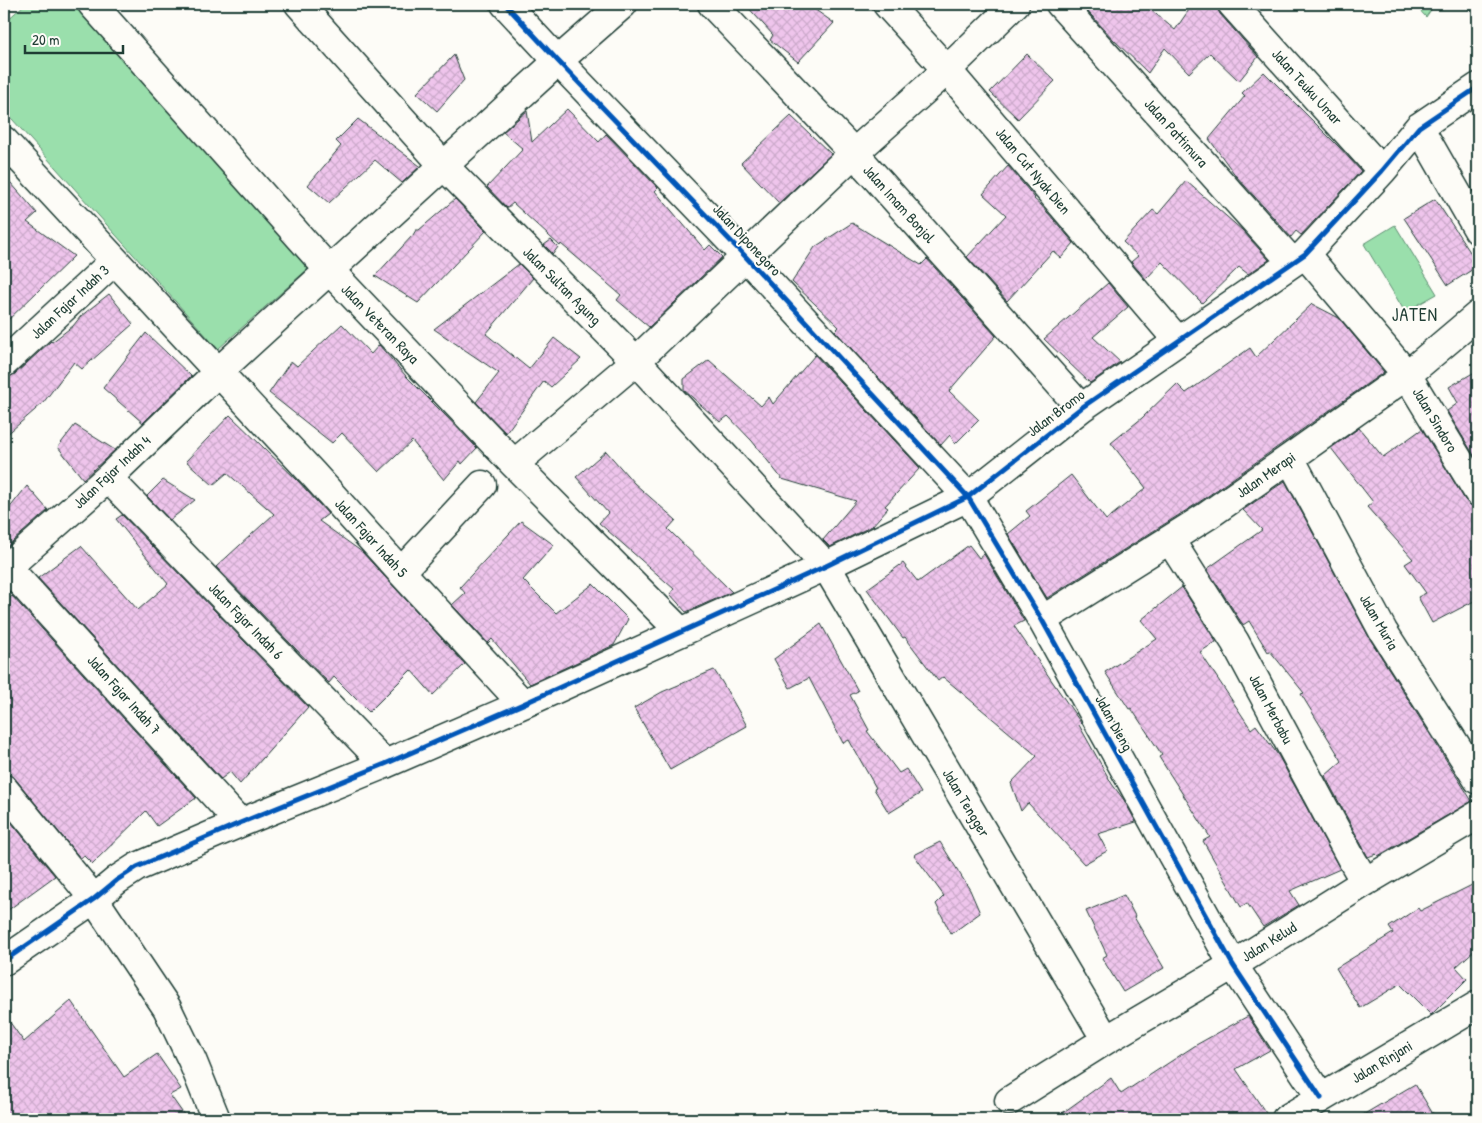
<svg xmlns="http://www.w3.org/2000/svg" width="1482" height="1123" viewBox="0 0 1482 1123" font-family="'Patrick Hand',sans-serif">
  <style>
    .grass { fill: #9adfac; stroke: #5c8e70 }
    .cemetery { fill: url(#cemetery-stones); stroke: #5c8e70 }
    .building { fill: url(#building-cross-hatch); stroke: #1f3d34 }
    .lines { fill: none; stroke-linecap: round; stroke-linejoin: round }
    .minor-casing { stroke: #1f3d34; stroke-width: 31 }
    .minor { stroke: #fdfcf7; stroke-width: 28 }
    .cycleway-casing { stroke: #fdfcf7; stroke-width: 8 }
    .cycleway { stroke: #0057b8; stroke-width: 5 }
    .labels { text-anchor: middle; stroke-width: 4; stroke-linejoin: round; paint-order: stroke }
    .street-label { font-size: 15px; fill: #1f3d34; stroke: #fdfcf7 }
    .quarter-label { font-size: 18px; letter-spacing: 1px; fill: #1f3d34; stroke: #fdfcf7 }
  </style>
  <defs>
    <pattern id="cemetery-stones" width="16" height="16" patternUnits="userSpaceOnUse" patternTransform="scale(1.25)"><rect width="16" height="16" fill="#9adfac"/><path d="M2 7V4a2 2 0 0 1 4 0v3zM10 15v-3a2 2 0 0 1 4 0v3z" fill="#84c095"/></pattern>
    <pattern id="building-cross-hatch" width="8" height="8" patternUnits="userSpaceOnUse" patternTransform="scale(1.25)"><rect width="8" height="8" fill="#efc5ec"/><path d="M0 0l8 8M0 8l8-8" fill="none" stroke="#ccaacb"/></pattern>
  </defs>
  <rect width="100%" height="100%" fill="#fdfcf7"/>
  <filter id="ink" filterUnits="userSpaceOnUse"><feTurbulence type="fractalNoise" baseFrequency=".02" numOctaves="2"/><feDisplacementMap in="SourceGraphic" scale="10" xChannelSelector="R" yChannelSelector="G"/><feConvolveMatrix kernelMatrix="1 2 1 2 8 2 1 2 1" color-interpolation-filters="sRGB"/></filter>
  <g filter="url(#ink)">
    <path class="grass" d="M25,4H73L310,267L218,349L4,110V23Z
      M1395,225L1437,294L1405,312L1364,244Z"/>
    <path class="cemetery" d="M1414,4H1435L1426,17Z"/>
    <path class="building" d="M745,4H807L834,23L798,62L770,40L773,35Z
      M1081,4H1144L1175,30L1193,4H1217V8L1220,14L1258,57L1239,81L1210,53L1189,73L1165,48L1148,73L1113,39Z
      M1027,54L1055,81L1018,119L990,92Z
      M454,55L464,80L437,111L417,93Z
      M1264,72L1339,147L1361,171L1301,235L1296,231L1291,237L1236,176L1209,139L1245,96L1242,93Z
      M567,109L599,142L606,134L658,188L655,191L705,250L710,245L722,257L649,327L617,300L621,295L561,244L560,246L513,203L507,208L487,187L523,149L503,132L527,111L532,142Z
      M791,116L831,154L779,203L741,163Z
      M358,119L420,166L402,183L375,160L329,203L308,185L341,146L336,141Z
      M1008,166L1035,198L1034,199L1041,205L1074,243L1061,258L1053,251L1007,301L967,257L1006,215L983,194Z
      M4,175L37,213L27,222L74,256L4,324Z
      M1186,181L1242,230L1269,260L1248,274L1239,267L1202,303L1162,262L1146,279L1131,262L1138,256L1123,242L1153,210L1158,214Z
      M455,199L486,231L418,303L375,276L413,235L416,230H419Z
      M1435,199L1478,264V266L1448,285L1404,218Z
      M852,223L921,265L927,259L996,336L949,391L979,420L955,444L950,435L941,445L835,331L839,327L792,282L815,247Z
      M551,240L558,247L553,254L544,245Z
      M519,264L533,278L486,334L529,369L554,338L581,359L551,387L544,381L506,433L476,402L499,373L434,329Z
      M1108,283L1128,307L1093,337L1120,362L1090,383L1044,339Z
      M109,294L133,324L82,369L74,362L43,403L4,437V379L15,374L51,341L52,342L73,326L81,316Z
      M1312,304L1339,318L1384,372L1198,503L1047,598L1008,534L1030,516L1026,511L1071,475L1106,520L1146,488L1111,443L1142,418L1177,384L1186,393L1250,348L1256,357Z
      M342,324L371,354L379,345L406,376L444,414L477,448L462,464L460,461L444,480L412,441L379,472L342,433L332,443L269,393L291,361L297,366Z
      M146,333L191,376L143,423L103,388Z
      M815,355L920,468L885,506L888,508L872,526L830,547L823,540L856,501L782,479L752,441L728,416L720,422L684,390V379L709,360L761,406L769,397L773,404Z
      M1478,370V462L1447,411L1458,403L1449,387Z
      M230,415L298,481L328,514L319,521L362,552L465,664L433,695L411,670L369,712L334,677L329,683L216,567L274,514L227,473L213,485L186,461Z
      M75,425L115,450L83,479L58,447Z
      M1359,428L1383,457L1422,429L1465,500L1470,505L1478,508V599L1432,623L1418,597L1426,593L1405,564L1413,559L1367,507L1373,502L1331,448Z
      M606,451L634,483L676,520L668,529L732,592L686,612L670,594L674,589L599,523L608,513L576,477Z
      M163,480L195,500L170,520L147,496Z
      M1285,481L1370,639L1472,801L1378,856L1376,854L1368,857L1325,776L1342,761L1301,694L1304,693L1270,651L1268,652L1249,621L1243,625L1207,569L1262,530L1243,510Z
      M27,486L48,510L4,549V515Z
      M122,515L308,707L240,784L230,772L221,779L38,578L81,546L138,610L168,584L116,519Z
      M521,521L554,545L523,580L556,613L593,584L628,619L614,645L530,684L492,639L488,643L452,605L465,593L460,587Z
      M969,545L979,558L984,554L1024,621L1014,626L1081,723L1079,725L1112,784L1124,800L1136,822L1098,834L1107,851L1084,864L1028,803L1021,811L1011,783L1037,756L943,677L938,681L905,637L903,638L867,589L903,563L918,582Z
      M1182,587L1216,642L1200,652L1251,729L1256,725L1278,755L1340,869L1290,891L1299,905L1263,927L1247,903L1241,907L1203,841L1210,837L1159,757L1162,755L1131,708L1129,709L1105,672L1157,639L1141,620Z
      M12,596L196,798L157,826L146,811L92,864L84,856L80,858L4,765V603Z
      M821,624L858,691L850,695L869,730L867,731L899,773L906,769L921,793L889,813L874,789L876,788L849,740L843,743L809,678L790,688L774,659Z
      M714,670L722,682L747,726L670,770L634,708L662,692Z
      M6,816L55,876L4,913V818Z
      M940,842L970,890L980,913L951,934L936,904L944,896L914,855Z
      M1478,882V947L1456,967L1467,979L1431,1015L1400,984L1360,1008L1336,968L1393,933L1389,927L1418,908L1420,911Z
      M1124,895L1135,916L1134,917L1164,968L1123,992L1102,958L1107,955L1086,911Z
      M71,1001L124,1077L157,1054L181,1089L170,1095L187,1119H4V1014L24,1042Z
      M1248,1016L1270,1050L1236,1069L1270,1119H1054L1111,1078L1121,1094L1196,1045Z
      M1415,1084L1436,1119H1356Z"/>
    <g class="lines">
      <defs>
        <path id="minor" d="M92,4L330,271L514,464L681,632
          M299,4L444,166L636,361L826,566L1106,1040
          M505,4L558,61L745,256L968,497L1042,620L1233,965L1321,1098
          M712,4L854,153L1081,408
          M887,4L947,70L1178,341
          M1060,4L1292,262
          M1232,4L1382,171
          M1419,127L1478,230
          M4,141L313,474L401,572L523,704
          M1305,254L1407,375L1478,492
          M4,363L114,261
          M1290,458L1383,631L1478,780
          M514,464L636,361L854,153L947,70L1015,4
          M108,478L385,764
          M1170,540L1235,642L1351,858L1365,882
          M7,567L240,823
          M4,570L108,478L218,372L558,61L623,4
          M401,572L482,485
          M1042,620L1207,516L1290,458L1407,375L1478,315
          M4,789L94,899L167,1008L192,1060L216,1119
          M4,961L94,899L117,880L137,867L240,823L385,764L523,704L826,566L968,497L1081,408L1305,254L1382,171L1419,127L1478,87
          M1009,1101L1106,1040L1233,965L1365,882L1478,815
          M1286,1119L1478,1005"/>
      </defs>
      <use href="#minor" class="minor-casing"/>
      <use href="#minor" class="minor"/>
      <defs>
        <path id="cycleway" d="M505,4L558,61L745,256L968,497L1042,620L1233,965L1321,1098
          M4,961L94,899L117,880L137,867L240,823L385,764L523,704L826,566L968,497L1081,408L1305,254L1382,171L1419,127L1478,87"/>
      </defs>
      <use href="#cycleway" class="cycleway-casing"/>
      <use href="#cycleway" class="cycleway"/>
    </g>
  </g>
  <g class="labels">
    <g class="street-label">
      <text transform="translate(1307 87) rotate(48)" y="5">Jalan Teuku Umar</text>
      <text transform="translate(1176 133) rotate(48)" y="5">Jalan Pattimura</text>
      <text transform="translate(1033 171) rotate(50)" y="5">Jalan Cut Nyak Dien</text>
      <text transform="translate(899 204) rotate(48)" y="5">Jalan Imam Bonjol</text>
      <text transform="translate(747 240) rotate(47)" y="5">Jalan Diponegoro</text>
      <text transform="translate(562 286) rotate(45)" y="5">Jalan Sultan Agung</text>
      <text transform="translate(70 302) rotate(-43)" y="5">Jalan Fajar Indah 3</text>
      <text transform="translate(380 324) rotate(46)" y="5">Jalan Veteran Raya</text>
      <text transform="translate(1056 413) rotate(-37)" y="5">Jalan Bromo</text>
      <text transform="translate(1435 420) rotate(59)" y="5">Jalan Sindoro</text>
      <text transform="translate(112 472) rotate(-43)" y="5">Jalan Fajar Indah 4</text>
      <text transform="translate(1266 475) rotate(-35)" y="5">Jalan Merapi</text>
      <text transform="translate(371 538) rotate(48)" y="5">Jalan Fajar Indah 5</text>
      <text transform="translate(246 621) rotate(46)" y="5">Jalan Fajar Indah 6</text>
      <text transform="translate(1379 622) rotate(60)" y="5">Jalan Muria</text>
      <text transform="translate(124 695) rotate(48)" y="5">Jalan Fajar Indah 7</text>
      <text transform="translate(1271 709) rotate(62)" y="5">Jalan Merbabu</text>
      <text transform="translate(1114 723) rotate(61)" y="5">Jalan Dieng</text>
      <text transform="translate(966 803) rotate(59)" y="5">Jalan Tengger</text>
      <text transform="translate(1269 942) rotate(-32)" y="5">Jalan Kelud</text>
      <text transform="translate(1382 1062) rotate(-31)" y="5">Jalan Rinjani</text>
    </g>
    <g class="quarter-label">
      <text x="1415" y="321">JATEN</text>
    </g>
  </g>
  <rect width="1482" height="1123" fill="none" stroke="#fdfcf7" stroke-width="20"/>
  <rect x="10" y="10" width="1462" height="1103" fill="none" stroke="#1f3d34" stroke-width="2" filter="url(#ink)"/>
  <path d="M25 45v8h98v-8" fill="none" stroke="#1f3d34" stroke-width="2.5"/>
  <text x="32" y="45" font-size="15" fill="#1f3d34" stroke="#fdfcf7" stroke-width="4" paint-order="stroke">20 m</text>
</svg>
